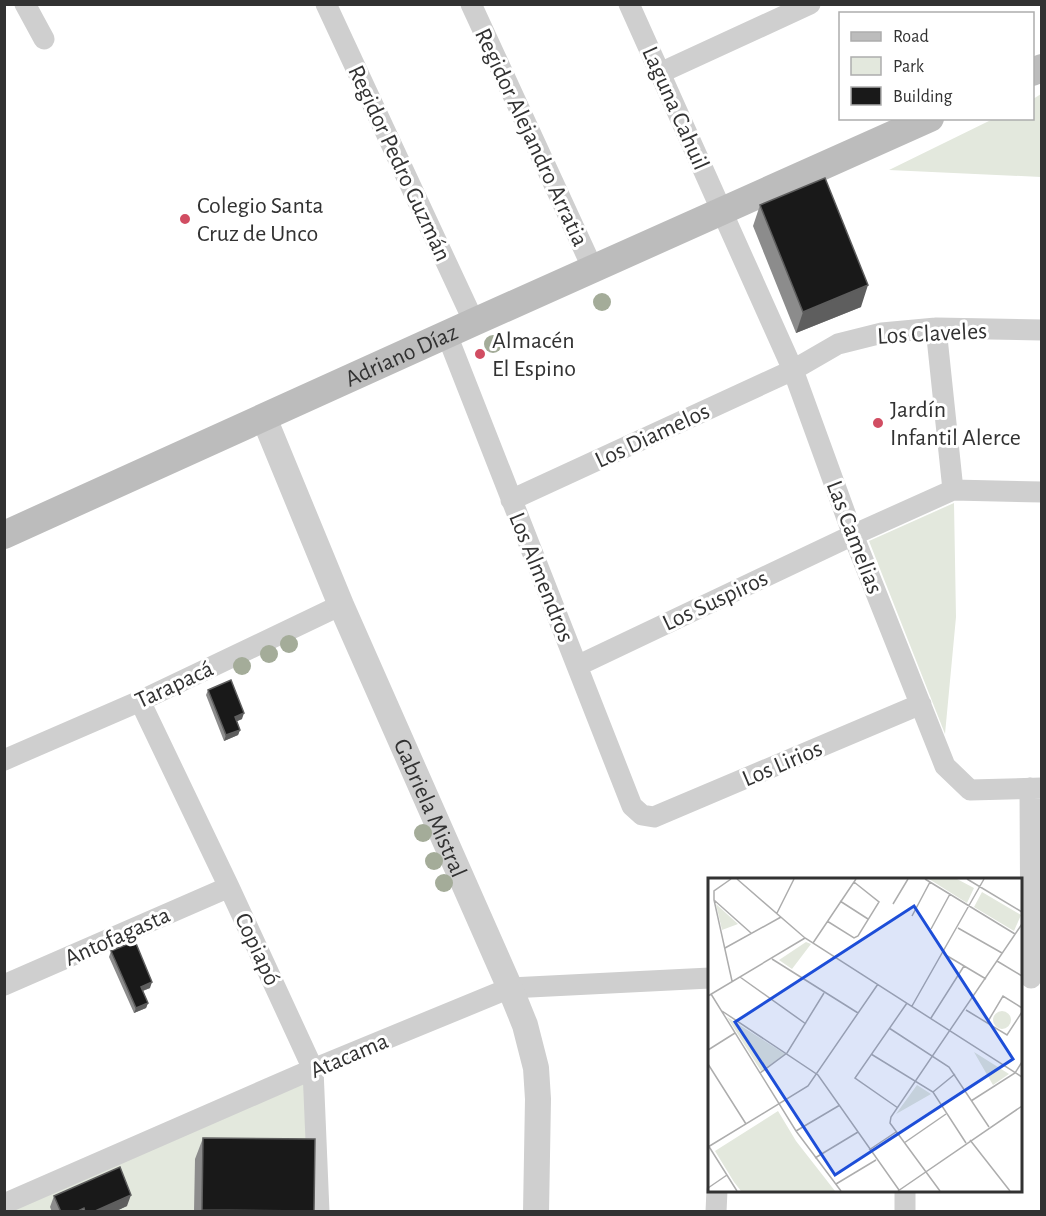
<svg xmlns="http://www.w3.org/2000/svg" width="1046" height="1216" viewBox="0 0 1046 1216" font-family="'Alegreya Sans',sans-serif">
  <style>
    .green { fill: #e3e8dd }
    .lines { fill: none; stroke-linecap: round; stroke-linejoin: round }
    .minor { stroke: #cfcfcf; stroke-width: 21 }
    .tertiary { stroke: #cfcfcf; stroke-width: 26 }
    .secondary { stroke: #bcbcbc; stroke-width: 28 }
    .tree { fill: #a4ac99 }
    .wall { fill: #8c8c8c }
    .shaded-wall { fill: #5e5e5e }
    .building { fill: #191919; stroke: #5e5e5e; stroke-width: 1.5 }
    .poi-dot { fill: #d14d62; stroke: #fff; stroke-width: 2 }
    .labels { text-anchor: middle; stroke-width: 6; stroke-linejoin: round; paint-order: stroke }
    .street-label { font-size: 24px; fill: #323232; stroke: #fff }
    .poi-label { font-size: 24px; fill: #323232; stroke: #fff; text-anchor: start }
    .inset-road { fill: none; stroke: #adadad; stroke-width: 1.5 }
    .view { fill: #1d4ed8; fill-opacity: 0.15; stroke: #1d4ed8; stroke-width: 3 }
    .inset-edge { fill: none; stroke: #323232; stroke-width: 3 }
  </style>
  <rect width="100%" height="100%" fill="#fff"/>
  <path class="green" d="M1041,94V177L889,170L993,119L1032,118L1033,99Z
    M954,503L956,617L945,734L869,541Z
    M306,1081L313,1211L5,1212Z"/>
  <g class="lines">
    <path class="minor" d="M25,4L44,39
      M326,4L474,322
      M471,4L593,269
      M629,4L793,370L853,535L945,766L970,790L1042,788
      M660,73L810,4
      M936,328L953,490
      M447,335L632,806L642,815L654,817L921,704
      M511,500L793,370L838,344L882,333L936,328L1042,330
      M577,666L853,535L953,490L1042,492
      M140,701L229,887L313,1069L319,1212
      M4,760L140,701L341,605
      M1030,788L1031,978
      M4,985L229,887
      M4,1204L313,1069L510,988L710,978
      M716,1212L717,1190
      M905,1212V1190"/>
    <path class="tertiary" id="s1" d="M264,418L341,605L510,988L525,1025L536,1068L538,1099L536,1212"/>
    <g class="secondary">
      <path d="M1032,72L1042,68"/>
      <path id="s2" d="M4,535L474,322L930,118"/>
    </g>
  </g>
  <g class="tree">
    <circle cx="602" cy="302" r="9"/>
    <circle cx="493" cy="344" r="9"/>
    <circle cx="289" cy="644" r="9"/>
    <circle cx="269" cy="654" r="9"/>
    <circle cx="242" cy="666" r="9"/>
    <circle cx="423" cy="833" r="9"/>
    <circle cx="434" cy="861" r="9"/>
    <circle cx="444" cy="883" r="9"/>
  </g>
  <path class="wall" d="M760,205L861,307L796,333L753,226Z
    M208,690L242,719L237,721L240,730L238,735L224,741L206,695Z
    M111,951L150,988L143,991L148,1003L146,1008L134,1013L109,957Z
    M203,1138L314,1212H194L195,1159Z
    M54,1196L127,1206L114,1212H52L50,1207Z"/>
  <path class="shaded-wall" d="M868,285L861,307L796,333L803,312Z
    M244,713L242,719L233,723L235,717Z
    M240,730L238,735L224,741L226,735Z
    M152,982L150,988L139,992L141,987Z
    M148,1003L146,1008L134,1013L136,1008Z
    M131,1195L127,1206L114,1212H93Z
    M202,1210L314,1212H201Z"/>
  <path class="building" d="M825,178L868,285L803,312L760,205Z
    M231,680L244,713L235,717L240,730L226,735L208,690Z
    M135,941L152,982L141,987L148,1003L136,1008L111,951Z
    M203,1138L315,1139L314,1211L202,1210Z
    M120,1167L131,1195L93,1212H85L84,1208L76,1212H61L54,1196Z"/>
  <g class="poi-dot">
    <circle cx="185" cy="219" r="6"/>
    <circle cx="480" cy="354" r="6"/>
    <circle cx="878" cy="423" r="6"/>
  </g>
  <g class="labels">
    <g class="street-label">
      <text transform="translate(676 108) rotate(66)" y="8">Laguna Cahuil</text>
      <text transform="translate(532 137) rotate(65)" y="8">Regidor Alejandro Arratia</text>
      <text transform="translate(400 163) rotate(65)" y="8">Regidor Pedro Guzmán</text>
      <text transform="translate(932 333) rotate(-3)" y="8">Los Claveles</text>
      <text dy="8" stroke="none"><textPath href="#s2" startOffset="436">Adriano Díaz</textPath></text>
      <text transform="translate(652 435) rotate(-25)" y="8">Los Diamelos</text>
      <text transform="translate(855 537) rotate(69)" y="8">Las Camelias</text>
      <text transform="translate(542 577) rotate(68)" y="8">Los Almendros</text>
      <text transform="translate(715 600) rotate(-25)" y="8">Los Suspiros</text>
      <text transform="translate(174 684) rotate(-25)" y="8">Tarapacá</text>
      <text transform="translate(782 763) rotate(-23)" y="8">Los Lirios</text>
      <text dy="8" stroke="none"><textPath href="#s1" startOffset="424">Gabriela Mistral</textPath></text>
      <text transform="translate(117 936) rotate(-24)" y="8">Antofagasta</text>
      <text transform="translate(258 949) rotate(65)" y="8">Copiapó</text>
      <text transform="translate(349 1055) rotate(-23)" y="8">Atacama</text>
    </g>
    <g class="poi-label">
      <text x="197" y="213">Colegio Santa<tspan x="197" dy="28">Cruz de Unco</tspan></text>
      <text x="492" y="348">Almacén<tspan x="492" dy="28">El Espino</tspan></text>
      <text x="890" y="417">Jardín<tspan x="890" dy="28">Infantil Alerce</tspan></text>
    </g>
  </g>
  <g transform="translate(708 878)">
    <rect width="314" height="314" fill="#fff"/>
    <path d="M221,1H249L266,10L259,25ZM274,14L313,37L306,53L266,29ZM8,26L30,46L14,52ZM98,64L103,66L84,91L71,82ZM285 142a9 9 0 1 1 18 0a9 9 0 1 1-18 0ZM19,139L77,176L53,193ZM266,174L301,196L285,207ZM209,207L223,216L188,236ZM70,233L88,263L127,313H33L26,304L7,273Z" fill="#e3e8dd"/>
    <path class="inset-road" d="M23,1L6,13V22L24,103M29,1L97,60L314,199M217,1L307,56M259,1L314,34M6,22L43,55M132,23L160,41M185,26L200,1M69,35L86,1M204,38L222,4M119,43L146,60L150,58L171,24L146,4M250,50L294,75M223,51L242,16M105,65L148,1M17,70L73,39M236,76L278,101M64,81L150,135M289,83L314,98M32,99L98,146M3,116L88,253L133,313M0,118L97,60M204,128L276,1M258,132L299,157L314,134M14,133L110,197L191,312M223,140L256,88M279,145L295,118L314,130M181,150L241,189L281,249M0,172L27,155M163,176L225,214L258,265M0,186L38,246M52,195L79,175L116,115M225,214L247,196M263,223L307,195L314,184M190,230L147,200L199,125M88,253L132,227M262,262L302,313M196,265L238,236M0,267L29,313M0,269L100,208L170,106M161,272L188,254M107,280L150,254M128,306L168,282M0,310L19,297M190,313L314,228M232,313L182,245L183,239L314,46"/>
    <path class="view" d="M206,28L305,181L127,297L27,144Z"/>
    <rect width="314" height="314" class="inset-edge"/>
  </g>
  <rect width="1046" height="1216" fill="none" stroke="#323232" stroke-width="12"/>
  <rect x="839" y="12" width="195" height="108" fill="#ffffff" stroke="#adadad" stroke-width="1.5"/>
  <rect x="851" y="32" width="30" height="9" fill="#bcbcbc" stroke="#adadad" stroke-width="1.5"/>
  <text x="893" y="42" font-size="18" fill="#323232">Road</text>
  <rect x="851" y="57" width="30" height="18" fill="#e3e8dd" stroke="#adadad" stroke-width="1.5"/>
  <text x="893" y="72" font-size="18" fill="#323232">Park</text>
  <rect x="851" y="87" width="30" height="18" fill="#191919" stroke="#adadad" stroke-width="1.5"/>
  <text x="893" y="102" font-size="18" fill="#323232">Building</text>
</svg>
